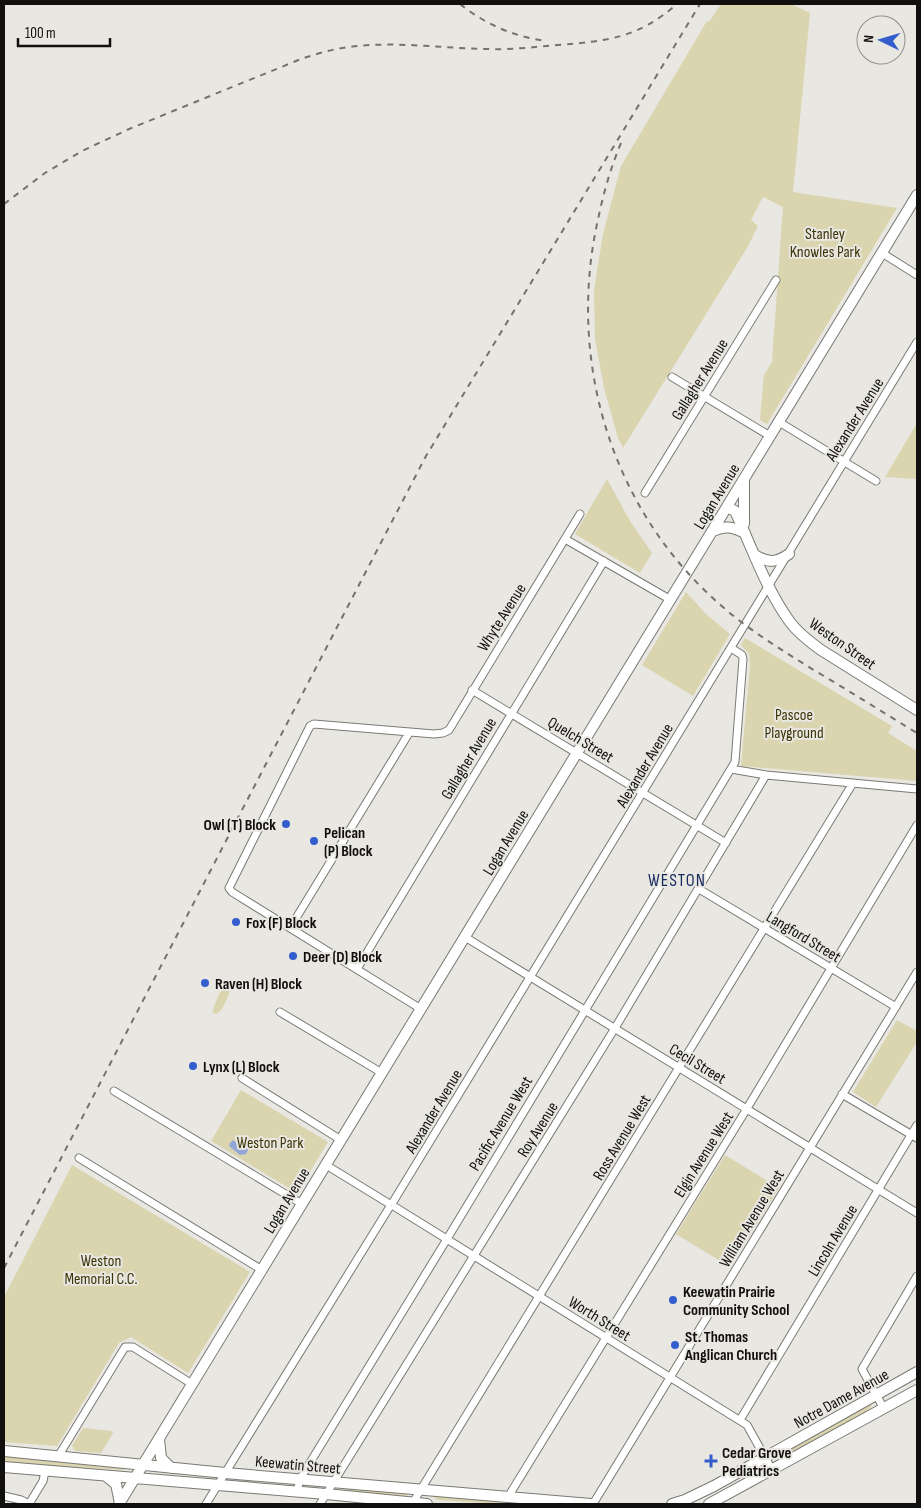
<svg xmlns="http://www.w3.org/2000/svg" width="921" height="1508" viewBox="0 0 921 1508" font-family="'Sofia Sans Condensed',sans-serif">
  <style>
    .green { fill: #dad4af }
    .water { fill: #92a7d6 }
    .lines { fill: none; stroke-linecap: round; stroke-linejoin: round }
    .street-casing { stroke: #7a7973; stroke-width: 9 }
    .secondary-casing { stroke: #7a7973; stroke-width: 12 }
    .street { stroke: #fff; stroke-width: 7 }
    .secondary { stroke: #fff; stroke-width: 10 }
    .rail { stroke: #73726e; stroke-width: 2; stroke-dasharray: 6 6; stroke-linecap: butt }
    .poi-dot { fill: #345dcd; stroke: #e8e7e1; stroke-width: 2 }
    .labels { text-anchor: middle; stroke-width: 4; stroke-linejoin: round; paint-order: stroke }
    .park-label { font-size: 16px; fill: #3b3406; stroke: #e8e7e1 }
    .street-label { font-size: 16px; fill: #11100e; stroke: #e8e7e1 }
    .poi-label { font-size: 16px; font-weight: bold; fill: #11100e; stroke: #e8e7e1; text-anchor: start }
    .neighbourhood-label { font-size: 18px; letter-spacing: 1px; fill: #14285e; stroke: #e8e7e1 }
  </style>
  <rect width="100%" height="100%" fill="#e8e7e1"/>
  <path class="green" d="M721,4H791L810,13L793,192L897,208L767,424L760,420L764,375L772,362L783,207L763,197L751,220L758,226L747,248L623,448L618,438L604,388L595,339L594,290L603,234L621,166L707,21L709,22Z
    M917,423V479L885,477Z
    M607,479L630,521L652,553L640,573L575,534Z
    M686,592L706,614L730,634L693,696L642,665Z
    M745,638L892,726L888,733L917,751V781L741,766L750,666L749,654L741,645Z
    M225,987L230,990L227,999L222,1009L216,1014L212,1012L219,994Z
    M897,1020L917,1031V1042L876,1107L853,1092Z
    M241,1090L328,1142L297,1193L211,1141Z
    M725,1155L779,1188L730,1267L676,1234Z
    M72,1165L250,1272L188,1373L131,1337L119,1343L57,1446L4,1442V1297Z
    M870,1404L872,1406L864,1414L789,1456L780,1457L779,1456L782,1454Z
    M83,1428L112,1431L113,1433L101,1453L75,1451L72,1446Z
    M4,1454L124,1468V1470L4,1463Z
    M346,1487L406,1492L408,1495L403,1497L355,1493L346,1490Z
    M432,1495L502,1499L500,1504L438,1500L433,1497Z"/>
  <path class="water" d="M241,1138L248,1142L250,1146L246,1154L240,1155L229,1146L230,1143L233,1140L236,1142Z"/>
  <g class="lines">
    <defs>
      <path id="street" d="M882,253L917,275
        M672,377L770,436
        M779,422L876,481
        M645,493L776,280
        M565,539L671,600
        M472,690L726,843
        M731,769L766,775L917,789
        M699,889L896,1007
        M290,928L409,733
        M465,937L917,1213
        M357,969L604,561
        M421,1009L232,892L229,888L310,726L314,724L434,734L443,733L449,730L580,514
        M280,1012L382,1073
        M242,1078L341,1140
        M114,1091L302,1204
        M842,1094L917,1138
        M79,1158L262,1270
        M326,1165L388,1203
        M393,1202L917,342
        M395,1207L747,1425L772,1470
        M884,1409L862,1369L917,1276
        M740,1420L917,1125
        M59,1455L125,1347H133L192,1384
        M297,1492L300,1479L447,1239L735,762L743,659L742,655L731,648
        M4,1496L21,1500L29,1504L43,1481L45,1471
        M508,1497L743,1115L917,825
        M206,1504L389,1208
        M320,1504L615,1028L766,775
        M412,1504L853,783
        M593,1504L917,972"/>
      <path id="secondary" d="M744,481V524
        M727,507L735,511C752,548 766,589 790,622C798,633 810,642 821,650L917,710
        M713,531C725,525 733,527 745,533
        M755,555C768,563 776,563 789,554
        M159,1439L161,1458L171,1468
        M4,1451L225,1473L591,1504
        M4,1467L326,1494L427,1504
        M106,1476L116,1484L120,1503
        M119,1504L917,195
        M672,1504L685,1500L714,1486L917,1372
        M709,1504L917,1390"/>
    </defs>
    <use href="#street" class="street-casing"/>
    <use href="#secondary" class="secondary-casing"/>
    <use href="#street" class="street"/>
    <use href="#secondary" class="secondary"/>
    <path class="rail" d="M460,4C485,24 514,37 547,41
      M621,143C611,167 604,191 599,215C565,359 611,512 724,608C753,633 785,652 817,672C851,692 884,713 917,733
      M4,204L45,173L82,151L129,129L301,59C316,54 332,49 349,47C394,41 440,48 486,49C510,50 534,47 558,45C608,41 638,38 677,4
      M4,1268L426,456L700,4"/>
  </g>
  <g class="poi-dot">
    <circle cx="286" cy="824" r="5"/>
    <circle cx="314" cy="841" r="5"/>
    <circle cx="236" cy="922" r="5"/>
    <circle cx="293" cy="956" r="5"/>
    <circle cx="205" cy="983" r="5"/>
    <circle cx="193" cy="1066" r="5"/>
    <circle cx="673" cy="1300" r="5"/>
    <circle cx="675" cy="1345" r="5"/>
    <path d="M708.5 1453.5h5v5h5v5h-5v5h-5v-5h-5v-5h5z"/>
  </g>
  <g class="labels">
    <g class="park-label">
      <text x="825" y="239">Stanley<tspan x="825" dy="18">Knowles Park</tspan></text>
      <text x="794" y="720">Pascoe<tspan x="794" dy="18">Playground</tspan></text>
      <text x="270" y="1148">Weston Park</text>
      <text x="101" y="1266">Weston<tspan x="101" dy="18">Memorial C.C.</tspan></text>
    </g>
    <g class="street-label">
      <text transform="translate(699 379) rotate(-58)" y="6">Gallagher Avenue</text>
      <text transform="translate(854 419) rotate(-58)" y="6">Alexander Avenue</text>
      <text transform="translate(716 496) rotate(-59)" y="6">Logan Avenue</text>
      <text transform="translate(501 617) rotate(-58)" y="6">Whyte Avenue</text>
      <text transform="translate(843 643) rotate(35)" y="6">Weston Street</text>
      <text transform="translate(581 739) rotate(31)" y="6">Quelch Street</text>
      <text transform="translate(468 758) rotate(-59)" y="6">Gallagher Avenue</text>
      <text transform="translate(644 765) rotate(-59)" y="6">Alexander Avenue</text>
      <text transform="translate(505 842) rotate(-59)" y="6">Logan Avenue</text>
      <text transform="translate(804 936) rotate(31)" y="6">Langford Street</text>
      <text transform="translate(698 1063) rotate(31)" y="6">Cecil Street</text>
      <text transform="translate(433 1111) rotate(-59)" y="6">Alexander Avenue</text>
      <text transform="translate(500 1123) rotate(-59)" y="6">Pacific Avenue West</text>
      <text transform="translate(537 1129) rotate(-58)" y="6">Roy Avenue</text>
      <text transform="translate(621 1137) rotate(-59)" y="6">Ross Avenue West</text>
      <text transform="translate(703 1154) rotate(-58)" y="6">Elgin Avenue West</text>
      <text transform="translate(286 1200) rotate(-59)" y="6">Logan Avenue</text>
      <text transform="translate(751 1218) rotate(-59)" y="6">William Avenue West</text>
      <text transform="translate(832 1240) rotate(-59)" y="6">Lincoln Avenue</text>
      <text transform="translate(600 1318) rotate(32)" y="6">Worth Street</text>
      <text transform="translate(841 1398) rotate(-29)" y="6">Notre Dame Avenue</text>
      <text transform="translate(298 1464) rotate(5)" y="6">Keewatin Street</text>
    </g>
    <g class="poi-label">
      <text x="276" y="830" text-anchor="end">Owl (T) Block</text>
      <text x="324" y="838">Pelican<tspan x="324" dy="18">(P) Block</tspan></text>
      <text x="246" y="928">Fox (F) Block</text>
      <text x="303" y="962">Deer (D) Block</text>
      <text x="215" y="989">Raven (H) Block</text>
      <text x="203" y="1072">Lynx (L) Block</text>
      <text x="683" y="1297">Keewatin Prairie<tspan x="683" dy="18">Community School</tspan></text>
      <text x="685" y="1342">St. Thomas<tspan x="685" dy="18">Anglican Church</tspan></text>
      <text x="722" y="1458">Cedar Grove<tspan x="722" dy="18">Pediatrics</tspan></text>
    </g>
    <g class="neighbourhood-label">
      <text x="677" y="886">WESTON</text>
    </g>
  </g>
  <rect width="921" height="1508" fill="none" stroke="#11100e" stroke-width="10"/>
  <g transform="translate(881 40) rotate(275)"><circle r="24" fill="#e8e7e1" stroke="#92918d"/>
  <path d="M0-4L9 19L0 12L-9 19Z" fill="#345dcd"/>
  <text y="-8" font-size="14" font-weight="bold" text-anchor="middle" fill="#11100e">N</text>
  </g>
  <path d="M18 38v8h92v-8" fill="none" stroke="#11100e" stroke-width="2.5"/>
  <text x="25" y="38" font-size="15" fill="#11100e" stroke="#e8e7e1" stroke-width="4" paint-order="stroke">100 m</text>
</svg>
